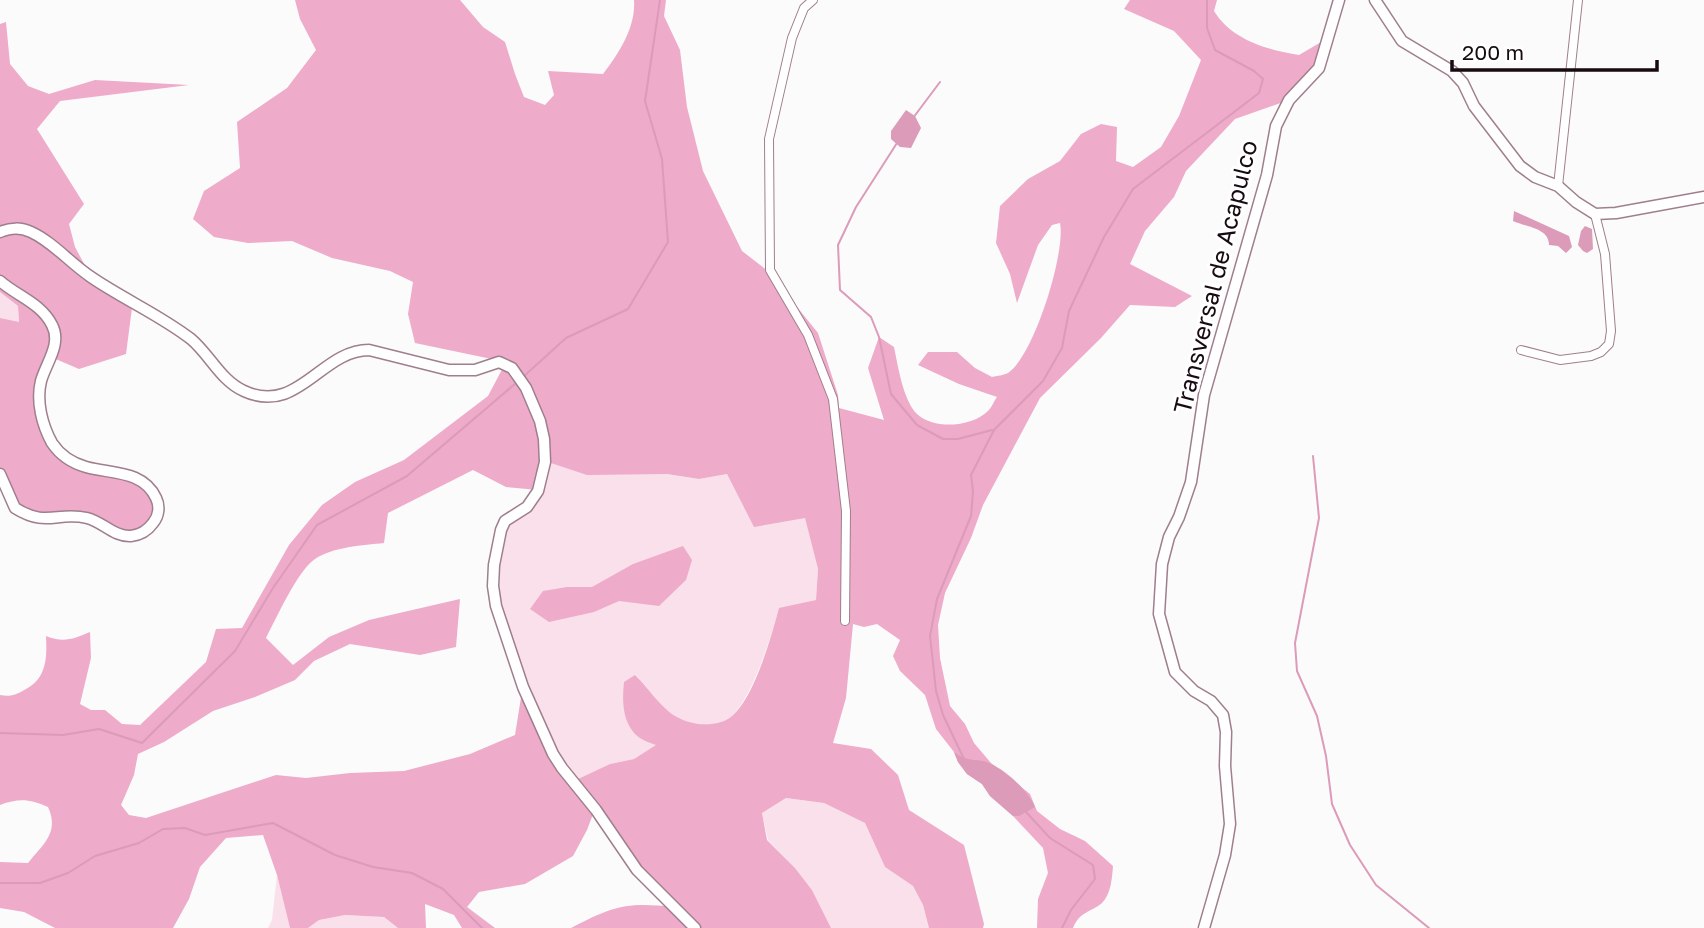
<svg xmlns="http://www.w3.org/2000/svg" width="1704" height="928" viewBox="0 0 1704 928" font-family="'Golos Text',sans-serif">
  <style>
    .green { fill: #fae0eb }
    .forest { fill: #eeabca; fill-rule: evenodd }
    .water { fill: #dc9bb9 }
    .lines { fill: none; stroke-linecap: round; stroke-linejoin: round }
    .stream { stroke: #dc9bb9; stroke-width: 2 }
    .minor-casing { stroke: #9f7f8d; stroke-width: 10 }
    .tertiary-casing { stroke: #9f7f8d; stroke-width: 13 }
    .minor { stroke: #fff; stroke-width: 8 }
    .tertiary { stroke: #fff; stroke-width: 10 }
    .labels { text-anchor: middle; stroke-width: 6; stroke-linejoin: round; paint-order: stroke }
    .street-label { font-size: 24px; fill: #170b11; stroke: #fff }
  </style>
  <rect width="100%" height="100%" fill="#fbfbfb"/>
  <path class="green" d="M0,292L18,306L19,323L0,318Z
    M545,461L631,474H667L699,479L727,474L754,526L805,517L818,569L816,600L779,609C771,635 749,714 721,723C711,726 692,724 682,720C663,713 650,689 636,675L657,745L634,759L610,764L574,782L553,752L496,606L494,565L511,516L527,507Z
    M786,798L824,803L865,823L885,867L913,886L923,905L929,928H831L812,890L795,868L768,840L762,813Z
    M277,875L290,928H268L272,920Z
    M345,915L384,917L398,928H308L319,920Z"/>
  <path class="forest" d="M295,0H460L483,27L505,42L515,74L524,97L545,105L554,95L548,71L603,74C619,53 636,27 634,0H666L664,16L680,50L687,107L703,171L742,251L768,271L818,333L838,395L839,408L884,420L868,368L879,337L894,347C898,366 903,400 917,414C934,430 972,427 988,411C992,407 994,401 997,397L959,384L918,365L928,352H957L975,368L992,377C997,376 1004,375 1008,373C1034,356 1066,252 1060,223L1052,225L1038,245L1017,303L1010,274L996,243L1000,206L1028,179L1060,161L1081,134L1101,124L1117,127L1116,161L1133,167L1161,147L1179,116L1201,60L1174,31L1124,9L1130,0H1217L1214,11C1232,40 1267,50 1299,55L1328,38L1324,57L1289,100L1235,119L1186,171L1174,197L1145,231L1130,264L1192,296L1175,307L1130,305L1101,338L1040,398L983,505L971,538L945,593L938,625L940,658L950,706L965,724L974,743L991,763L1030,794L1037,811L1060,829L1085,841L1113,866C1112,878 1111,894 1102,903C1090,913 1080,911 1073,928H1037L1038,899L1048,873L1043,848L1013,816L990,796L982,784L967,774L958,762L954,752L936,729L925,695L900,671L893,656L900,640L877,624L864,627L853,624L846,698L833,743L871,749L898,775L909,810L964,845L984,924L983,928H929L923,905L913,886L885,867L865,823L824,803L786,798L762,813L767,840L795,868L812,890L831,928H571C614,906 625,902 674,907L637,868L595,809L587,830L573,856L525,884L479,892L467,907L495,928H462L454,915L425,904L426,928H398L384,917L345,915L319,920L308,928H290L277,875L263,835L226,838L200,867L189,899L173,928H55L24,912L0,908V862L28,863C42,845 60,833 48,807C30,799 19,798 0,805V695C11,697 16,695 26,689C47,678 47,657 46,636C63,643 74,639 90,632L91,658L80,704L91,710H105L122,724L140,725L206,662L216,629L242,628L289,545L322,505L355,482L404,460L488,396L506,362L415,343L408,314L413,282L390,271L332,258L292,241L248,243L214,237L193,219L204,191L240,168L237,122L287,88L316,50L300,19ZM545,461L587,475L667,474L699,479L727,474L754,527L805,518L818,569L816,600L779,608C771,637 755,696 732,716C720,727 695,726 681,719C662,711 650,689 635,675L624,682C622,701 622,725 640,738C644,741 651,743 656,745L634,759L610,764L574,781L553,752L523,685L515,735L470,754L404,771L350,773L306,778L276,775L146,818L129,815L121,805L134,775L138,754L164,742L213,711L255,697L295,680L314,661L350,644L420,655L456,647L460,599L369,620L329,637L293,665L266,638C276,619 298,570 315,559C333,547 363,545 384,543L388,513L473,470L506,487L538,490Z
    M6,22L10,64L28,86L49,94L95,80L189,85L60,101L37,129L84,204L69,224L75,247L90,275L129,298L132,308L126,354L79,369L51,357L40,382L46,426L70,459L150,487L156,518L130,534L100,521L48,518L15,506L0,472V318L19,322L18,306L0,292V24Z
    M683,546L692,560L686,580L659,606L619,601L594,612L549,622L530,609L543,591L567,587H592L633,564Z"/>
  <path class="water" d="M906,110L915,116L921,128L911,148L900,147L891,139V131Z
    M1514,211L1569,236L1572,247L1566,253L1558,246L1549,245C1549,228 1526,227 1513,221Z
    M1585,226L1592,229L1593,249L1587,253L1583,251L1578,245L1581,231Z
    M954,752C970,764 978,757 991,764C1007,771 1029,792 1035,807L1019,816H1013L990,796L982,784L967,774L958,762Z"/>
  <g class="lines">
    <path class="stream" d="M913,118L940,82
      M897,143L856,207L838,245L840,290L871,317L879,337L891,394L917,425L943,439H958L992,430
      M523,377L566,338L628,309L668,242L662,159L645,101L660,0
      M1313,456L1319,518L1295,643L1297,671L1317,716L1326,756L1332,804L1350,845L1376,885L1429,928
      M0,733L63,735L99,729L142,743L235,651L273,588L317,525L407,476L516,383
      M964,759L943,715L936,691L930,636L937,599L971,516L973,491L971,475L994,430L1043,381L1062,348L1069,311L1104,237L1133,189L1259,93L1263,79L1254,71L1215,50L1207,28V0
      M1026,812L1050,838L1093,865L1095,879L1071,910L1062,928
      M0,883H40L68,873L95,856L139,843L163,829L185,828L205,835L273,823L335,855L373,867L412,873L443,889L482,928"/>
    <defs>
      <path id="minor" d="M813,0L804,8L792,38L769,139L770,270L808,335L833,399L846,511L845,621
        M1558,186L1578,0
        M1521,350L1560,360L1591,356L1601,352L1609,344L1611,331L1605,254L1595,214"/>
      <path id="tertiary" d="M1375,0L1402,41L1452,71L1463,83L1474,106L1520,166L1535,177L1558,186L1576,202L1595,214L1616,213L1704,197
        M0,232C11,228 20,227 31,232C53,242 70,263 91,277C123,299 160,315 191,339C210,355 221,381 244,391C298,416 321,350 369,350L449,370H475L499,362L512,368L526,388L540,421L544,439L545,462L538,491L527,507L505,521L501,530L494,565L493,586L496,606L523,687L553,754L562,768L596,810L637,870L695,928
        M0,281C17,296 41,303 52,325C62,344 46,363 41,381C36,401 42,425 52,443C60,455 72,463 86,467C111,474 143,470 156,498C160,506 159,516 153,523C148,530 140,535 131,536C114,537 103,522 87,518C57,511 47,528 15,508L0,474
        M1204,928L1225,855L1230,824L1225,766L1226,732L1223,715L1211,701L1194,691L1175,672L1159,614L1162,564L1169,537L1179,517L1191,482L1204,395L1267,175L1276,126L1289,100L1319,68L1339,0"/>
    </defs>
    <use href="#minor" class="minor-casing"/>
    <use href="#tertiary" class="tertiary-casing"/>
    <use href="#minor" class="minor"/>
    <use href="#tertiary" class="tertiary"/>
  </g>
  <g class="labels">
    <g class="street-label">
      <text transform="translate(1216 277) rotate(-76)" y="8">Transversal de Acapulco</text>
    </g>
  </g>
  <path d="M1452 60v10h205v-10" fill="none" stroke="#170b11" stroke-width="3.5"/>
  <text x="1462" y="60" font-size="21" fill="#170b11" stroke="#ffffff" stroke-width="5" paint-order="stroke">200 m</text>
</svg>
